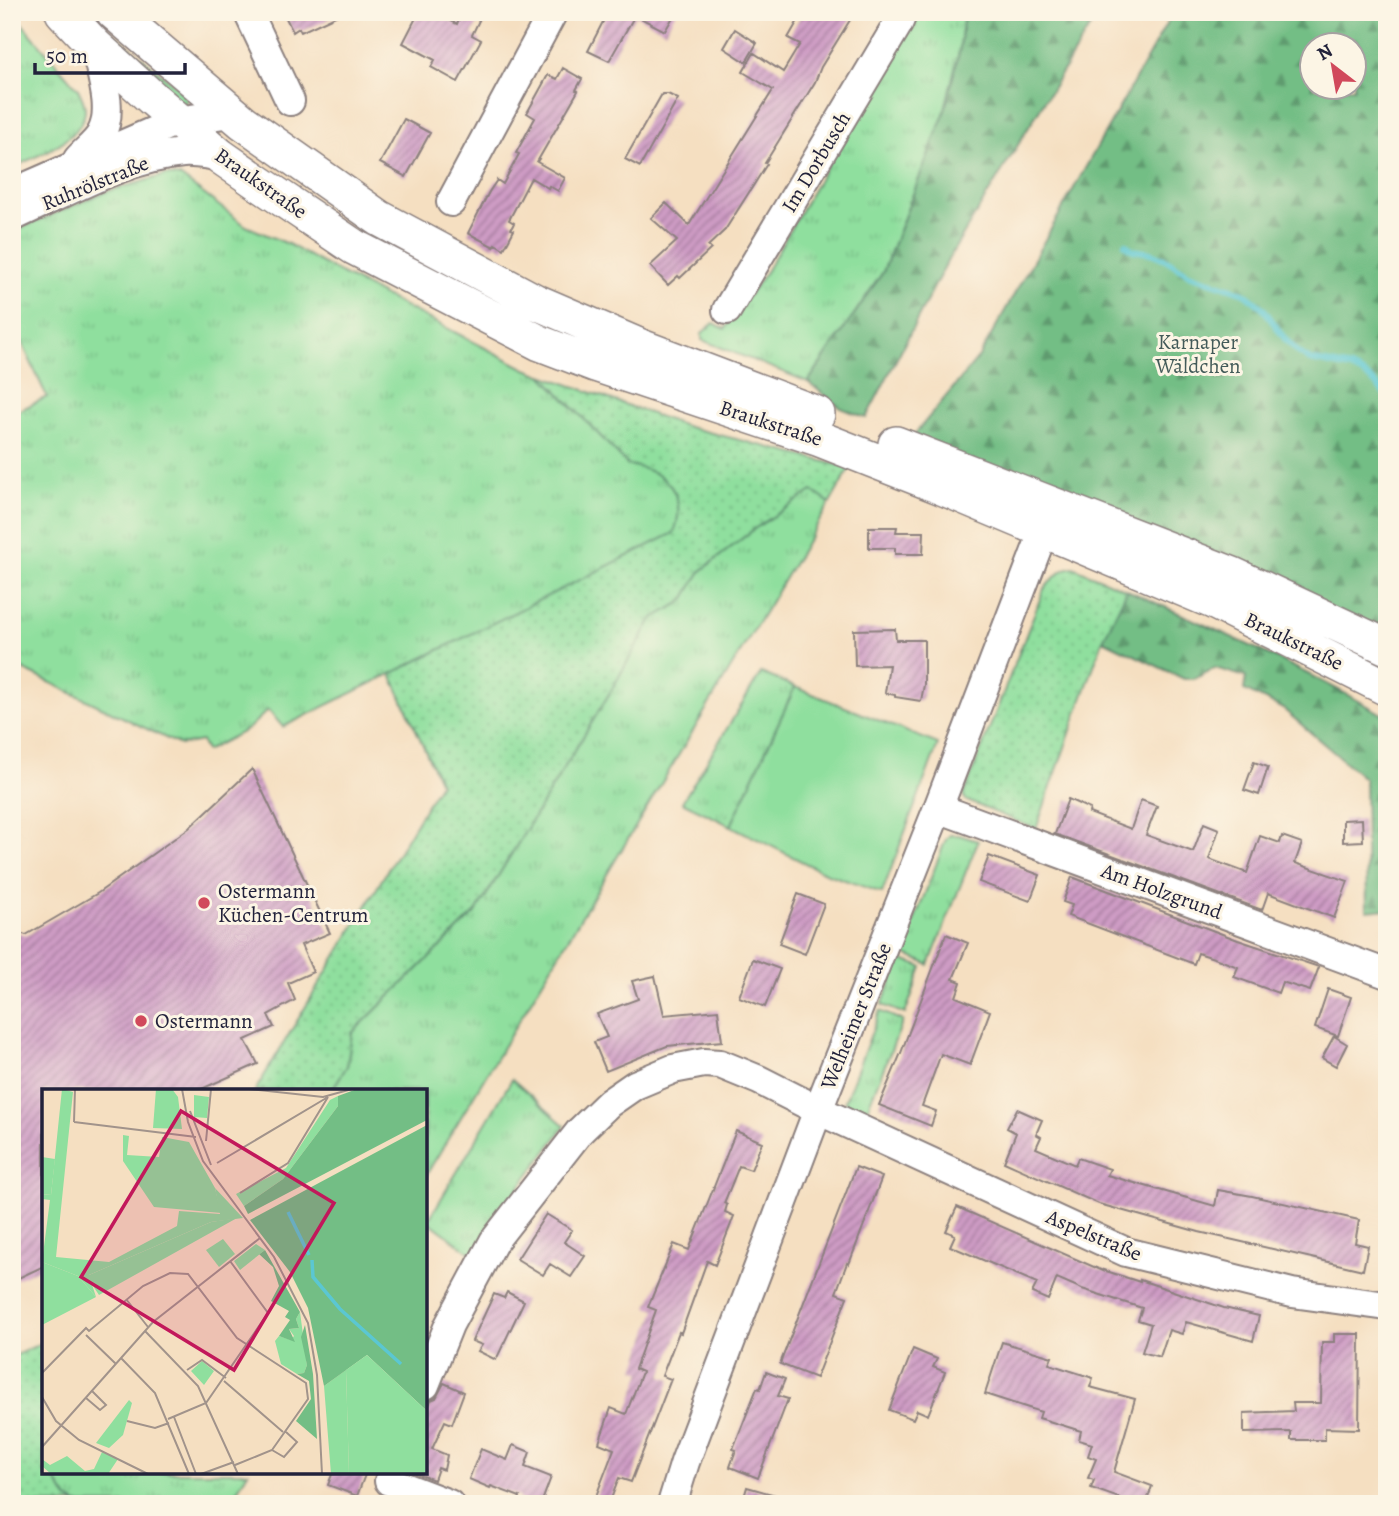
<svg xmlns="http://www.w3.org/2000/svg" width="1399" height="1516" viewBox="0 0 1399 1516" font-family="Alegreya,serif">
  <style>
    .grass { fill: url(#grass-tufts); stroke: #58806c; stroke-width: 2 }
    .forest { fill: url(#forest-firs); stroke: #4a7060; stroke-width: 2; fill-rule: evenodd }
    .park { fill: url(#park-dots); stroke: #58806c; stroke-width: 2 }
    .pitch { fill: #8fdf9e; stroke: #58806c; stroke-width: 2 }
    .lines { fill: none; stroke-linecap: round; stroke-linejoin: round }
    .stream { stroke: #5bc7d2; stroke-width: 6 }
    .building { fill: url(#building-hatch) }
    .minor-casing { stroke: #8c807e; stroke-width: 32 }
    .major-casing { stroke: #8c807e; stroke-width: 38 }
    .minor { stroke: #fff; stroke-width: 28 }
    .major { stroke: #fff; stroke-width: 35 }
    .poi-dot { fill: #d1495b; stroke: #fcf5e5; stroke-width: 2.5 }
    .labels { text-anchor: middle; stroke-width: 6; stroke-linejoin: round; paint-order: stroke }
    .street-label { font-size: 21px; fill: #22223b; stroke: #fcf5e5 }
    .park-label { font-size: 21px; fill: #435b59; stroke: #fcf5e5 }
    .poi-label { font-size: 21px; fill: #22223b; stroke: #fcf5e5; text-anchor: start }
    .inset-river { fill: none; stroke: #5bc7d2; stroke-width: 3.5 }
    .inset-road { fill: none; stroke: #a1938b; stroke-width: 2 }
    .view { fill: #c2185b; fill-opacity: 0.15; stroke: #c2185b; stroke-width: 3.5 }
    .inset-edge { fill: none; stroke: #22223b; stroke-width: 3.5 }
  </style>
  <defs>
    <pattern id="grass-tufts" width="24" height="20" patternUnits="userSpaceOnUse" patternTransform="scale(1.75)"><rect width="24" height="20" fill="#8fdf9e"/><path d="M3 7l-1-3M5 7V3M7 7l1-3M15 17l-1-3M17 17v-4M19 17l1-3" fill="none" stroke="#7bbf89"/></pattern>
    <pattern id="forest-firs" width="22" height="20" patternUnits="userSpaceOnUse" patternTransform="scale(1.75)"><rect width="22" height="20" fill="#73be85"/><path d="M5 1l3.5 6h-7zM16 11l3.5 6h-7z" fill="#5e9a6e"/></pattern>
    <pattern id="park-dots" width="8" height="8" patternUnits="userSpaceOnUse" patternTransform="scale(1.75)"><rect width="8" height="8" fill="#8fdf9e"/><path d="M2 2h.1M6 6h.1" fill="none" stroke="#7bbf89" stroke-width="1.8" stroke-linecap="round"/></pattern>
    <pattern id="building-hatch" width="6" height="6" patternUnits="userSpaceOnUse" patternTransform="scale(1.75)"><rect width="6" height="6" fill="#ce9bc4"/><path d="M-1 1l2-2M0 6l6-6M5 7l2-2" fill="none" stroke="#a77ea0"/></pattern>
  </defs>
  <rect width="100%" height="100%" fill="#fcf5e5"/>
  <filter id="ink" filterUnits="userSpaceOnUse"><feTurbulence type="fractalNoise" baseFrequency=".0143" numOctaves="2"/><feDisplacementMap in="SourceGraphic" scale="14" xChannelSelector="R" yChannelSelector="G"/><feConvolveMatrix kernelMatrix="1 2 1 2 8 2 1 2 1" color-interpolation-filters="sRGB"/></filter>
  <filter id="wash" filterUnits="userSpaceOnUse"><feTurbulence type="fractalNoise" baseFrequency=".00686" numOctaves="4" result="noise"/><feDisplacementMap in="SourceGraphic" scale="28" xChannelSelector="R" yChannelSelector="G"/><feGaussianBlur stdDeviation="1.57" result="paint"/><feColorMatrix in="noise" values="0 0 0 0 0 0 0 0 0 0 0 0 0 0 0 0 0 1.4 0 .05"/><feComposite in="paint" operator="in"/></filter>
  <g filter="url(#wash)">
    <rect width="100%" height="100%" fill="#f5dfc1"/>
    <path class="grass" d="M12,12L78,89C81,96 85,102 85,110C84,139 34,157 12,168Z
      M78,12H88L178,88L187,99L186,103L180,107Z
      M915,12H964L960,48L944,114L883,272L808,382L702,340V333L714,323L725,329L767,270Z
      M166,175L181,177L246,226L288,244L340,273L526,369L542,375L628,465C667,471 688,494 674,534L283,727L268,710L248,729L206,751L201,741L180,745L12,664V414L47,397L12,321V232L105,192Z
      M812,490L830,503L425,1177V1091H331L347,1066L352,1033L476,912L606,699L652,619L683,601L701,571L754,529Z
      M761,673L795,687L731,826L682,802Z
      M950,835H959L978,841L929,965L902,953L946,839Z
      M900,959L922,967L905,1014L882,1005Z
      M880,1011L903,1021L865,1114L847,1106L845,1101Z
      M512,1079L565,1126L501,1212L473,1255L428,1221Z
      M51,1472H248L229,1504H77L67,1499Z"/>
    <path class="forest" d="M964,12H1099L949,258L866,418L841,408L808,382L883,272L944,114L960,48Z
      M1173,12H1387V645L903,448L979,357ZM1312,46H1354V88H1312Z
      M1127,590C1215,629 1303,668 1387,717V909L1367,911L1365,779L1282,708L1244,690L1246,677L1215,668L1194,679H1184L1103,640Z"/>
    <path class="park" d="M542,375L688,427L850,468L830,503L812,491L754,529L701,571L683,601L652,619L606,699L476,912L352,1033L347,1066L331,1091H255L440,783L391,674L674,533C688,494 667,471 628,465Z
      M1073,567L1127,590L1103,640L1036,829L967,801L963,796L1044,589C1053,579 1060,569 1073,567Z
      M44,1342V1472H51L67,1499L77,1504H12V1357Z"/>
    <path class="pitch" d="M795,687L938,744L882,893L825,873L731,826Z"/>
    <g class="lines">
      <path class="stream" d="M1125,244L1133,250L1151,253L1165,259L1189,274L1244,293L1263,308L1285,339L1298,352L1310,360L1351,368L1365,375L1377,385L1387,397"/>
    </g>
    <g id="blocks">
      <path class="building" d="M283,12H344L301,32L299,28L293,32Z
        M419,12H434L457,24L462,12H483L472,35L481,40L458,82L431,67L435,60L403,43Z
        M608,12H676L665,31L635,15L609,61L588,51Z
        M803,12H855L821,67L815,82L765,163L767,164L725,230L708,246L711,249L680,278L678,276L668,285L650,266L677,241L651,218L666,203L689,225L773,90L743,72L754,53L783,72L800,44L788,38Z
        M735,29L757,43L746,62L724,48Z
        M563,68L582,79L576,90L578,91L567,110L537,162L565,178L558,191L549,186L548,188L531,178L509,220L514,223L511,229L514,230L504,249L495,244L494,247L468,233L489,192L497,180L503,184L519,154L516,153L535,118L527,113L548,75L557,79Z
        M662,94H668L678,99L640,167L625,159Z
        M404,119L430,133L406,177L380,163Z
        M869,527H897L896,532H924L923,554H895V548H869Z
        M895,629L896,640H924V685L921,701L895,697V695L885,693L889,665L855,666L854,630Z
        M1254,762L1268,767L1259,795L1244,790Z
        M252,769L330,933L301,945L313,972L288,983L295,1000L268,1015L274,1027L245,1040L258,1064L197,1091H44V1266L12,1281V931L26,935L98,893L189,828Z
        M1068,799L1090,809L1089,813L1131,829L1141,800L1157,806L1146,835L1193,852L1204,823L1219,829L1209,859L1247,873L1260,836L1280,843L1282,836L1302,843L1295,863L1348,881L1334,918L1268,893L1262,910L1055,834Z
        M1362,819L1363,841L1343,842V820Z
        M989,856L1040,875L1030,901L979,882Z
        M1072,877L1238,940L1319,967L1310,991L1282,982L1278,993L1234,977L1238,967L1217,959L1198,953L1194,964L1068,916L1072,905L1063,902Z
        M798,894L824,904L805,954L779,944Z
        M946,934L968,943L953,979L961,982L956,997L990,1011L970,1065L941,1054L922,1106L936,1111L931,1126L879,1105L901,1053Z
        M753,959L780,969L765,1007L739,997Z
        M655,976L664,1015L718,1010L722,1041L667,1046L606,1071L594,1042L607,1037L597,1014L638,999L632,981Z
        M1328,989L1351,997L1338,1036L1315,1028Z
        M1334,1036L1347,1044L1336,1066L1322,1058Z
        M1017,1109L1042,1120L1036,1134L1041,1137L1036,1148L1075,1165L1078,1158L1110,1169L1107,1175L1215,1206L1218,1190L1252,1196L1359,1220L1355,1243L1368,1246L1363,1270L1199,1232L1099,1204L1004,1162L1016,1133L1007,1128Z
        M736,1131L762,1142L751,1170L739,1166L724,1203L727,1205L725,1212L734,1216L715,1265L707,1261L681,1333L679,1332L662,1376L671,1379L631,1482L619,1478L609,1504H593L614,1449L599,1443L611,1408L626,1414L642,1372L635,1369L656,1310L648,1307L674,1244L689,1250Z
        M856,1167L882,1177L849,1264L847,1263L836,1293L847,1297L816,1378L780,1364Z
        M957,1207L1103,1271V1270L1140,1282V1280L1224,1308L1259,1316L1253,1341L1186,1322L1182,1334L1169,1330L1160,1357L1142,1352L1151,1324L1138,1320L1142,1308L1082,1289L1057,1278L1048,1300L1032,1293L1037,1283L950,1246L955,1235L946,1231Z
        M546,1214L572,1230L564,1242L585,1256L571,1277L550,1264L543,1275L517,1259Z
        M507,1292L524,1301L496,1360L478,1351L482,1345L472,1341L494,1294L504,1298Z
        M1334,1334H1360L1359,1429L1325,1428V1440H1291V1432L1244,1433V1413L1294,1411L1293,1403H1321L1322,1342H1334Z
        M1002,1342L1052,1357L1049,1364L1093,1378L1090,1387L1135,1399L1114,1472L1152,1486L1146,1504H1117L1119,1498L1091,1488L1094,1480L1088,1478L1096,1459L1088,1456L1092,1444L1079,1440L1081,1431L1039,1418L1041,1412L985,1394Z
        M913,1349L937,1359L933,1367L945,1372L928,1415L917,1410L913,1419L889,1410Z
        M766,1372L785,1379L778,1396L788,1399L758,1478L730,1467L736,1450L733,1449L757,1388L760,1389Z
        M444,1383L464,1392L452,1424L445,1421L432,1449L447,1455L444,1470L438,1468L434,1480L413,1472H425V1416L431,1400L436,1398Z
        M513,1445L530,1452L525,1467L551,1477L541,1504H530L519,1499L520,1497L491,1486L490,1488L469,1479L481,1449L507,1460Z
        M333,1472H366L357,1496L328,1485Z
        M747,1487L790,1499L789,1504H742Z"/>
    </g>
  </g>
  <g filter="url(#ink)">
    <use href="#blocks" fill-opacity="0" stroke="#8c807e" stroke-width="2"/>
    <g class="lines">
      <defs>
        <path id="minor" d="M248,12L290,101
          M78,159C85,151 96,143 101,134C115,110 100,72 95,46
          M12,193L177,121L231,113
          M451,202L553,12
          M12,217C66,193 124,158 183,153C195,152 208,155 220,156
          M727,310L898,24L903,12
          M938,808L1387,974
          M425,1385L449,1325L494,1241L580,1131L609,1103L635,1085L673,1069L704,1063L720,1064L759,1080L818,1110L1126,1252L1292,1293L1387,1306
          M389,1481L449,1504
          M672,1504L685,1462L818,1110L938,808L1044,530"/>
        <path id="major" d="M63,12L95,46L152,98L220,156L259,183L354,247L540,343L595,364L820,439L937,485L1213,601L1387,688
          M114,12L243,122L379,218L534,301L641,347L817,414
          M896,444L1233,575L1387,647"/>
      </defs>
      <use href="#minor" class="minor-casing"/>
      <use href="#major" class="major-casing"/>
      <use href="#minor" class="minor"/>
      <use href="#major" class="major"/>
    </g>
  </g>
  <g class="poi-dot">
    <circle cx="204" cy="903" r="7"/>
    <circle cx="141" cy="1021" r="7"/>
  </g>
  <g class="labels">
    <g class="street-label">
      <text transform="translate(816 162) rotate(-59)" y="7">Im Dorbusch</text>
      <text transform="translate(95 183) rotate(-22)" y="7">Ruhrölstraße</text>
      <text transform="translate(261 183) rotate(35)" y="7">Braukstraße</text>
      <text transform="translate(771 423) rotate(18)" y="7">Braukstraße</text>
      <text transform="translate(1294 641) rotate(26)" y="7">Braukstraße</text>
      <text transform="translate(1162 891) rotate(20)" y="7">Am Holzgrund</text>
      <text transform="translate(856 1016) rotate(-68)" y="7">Welheimer Straße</text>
      <text transform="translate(1094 1235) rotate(23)" y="7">Aspelstraße</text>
    </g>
    <g class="park-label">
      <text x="1198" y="349">Karnaper<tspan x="1198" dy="24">Wäldchen</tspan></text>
    </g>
    <g class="poi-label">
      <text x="218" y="898">Ostermann<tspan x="218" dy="24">Küchen-Centrum</tspan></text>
      <text x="155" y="1028">Ostermann</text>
    </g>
  </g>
  <g transform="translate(42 1089)">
    <rect width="385" height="385" fill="#f5dfc1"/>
    <path d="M114,0H130L136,8L140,40L111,39ZM152,6L167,8L165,29L152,28ZM296,7V17L241,90L202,117L194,105L244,79L288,11ZM81,46L87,47L85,66L117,68L120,48L147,53L173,99L179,124L112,118L81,72ZM0,68L13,70L9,106L0,105ZM195,129L57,206L47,191V186L169,133ZM0,173L36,187L54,208L0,236ZM258,223L265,276L262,284L255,285L239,275L233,252L237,247L249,251L252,247L247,240L257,239L254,230ZM304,281L307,385H289L282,297Z" fill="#8fdf9e"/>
    <path d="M315,0H385V31L206,125L202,117L241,90L296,17V7ZM385,36V322L325,266L282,297L266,219L248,183L208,131ZM223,161L258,223L254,230L257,239L247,240L253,253L237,247L248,231L243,228L247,222L229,212L237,197L231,178L217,165ZM263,236L271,285L275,350L254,332L269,310L267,292L255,285L262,284L265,276L259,248Z" fill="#73be85"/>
    <path d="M325,266L385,322V385H307L304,281Z" fill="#8fdf9e"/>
    <path d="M20,0L31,3L14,168L67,173L135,137L137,122L178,125L173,99L201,129L169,133L47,186L54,208L36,187L0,173L8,111L0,110V105L9,106ZM214,155L223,161L198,181L192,172ZM160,272L172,282L162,296L149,282ZM87,311L90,314L81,346L67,359L54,354ZM60,363L76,370L66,385H9L0,377V370L8,376L25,367L43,382L52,380Z" fill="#8fdf9e"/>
    <path d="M181,150L193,165L177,178L164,161Z" fill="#8fdf9e"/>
    <path class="inset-river" d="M246,123L267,166M270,171L271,188L298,220L359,275"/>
    <path class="inset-road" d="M140,0L146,33L161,72L232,168L266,234L275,286L280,385M207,0L281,8L310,0M148,22L169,76M32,33L154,48M32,33L33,0M164,52L169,0M175,74L286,8M198,104L246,74L286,8M84,210L106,238M103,242L156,297L196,385M44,246L74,275M79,269L113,304L147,385M145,281L160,271L184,289M0,284L44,239L47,242L101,197L128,184L146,185L195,249L264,294L266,310L230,361L193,376M182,292L241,343M0,308L14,332L37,351L106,385M44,309L58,321L64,316L50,302M132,328L154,385M126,330L164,314L226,224L188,172M85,332L113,339L127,334M0,358L111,233L218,149M230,361L242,368L255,353L244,343M159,385L192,373"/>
    <path class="view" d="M139,22L292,114L192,281L39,188Z"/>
    <rect width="385" height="385" class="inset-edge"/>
  </g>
  <rect width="1399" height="1516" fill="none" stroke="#fcf5e5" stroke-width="42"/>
  <g transform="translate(1333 66) rotate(329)"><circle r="33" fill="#fcf5e5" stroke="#a5a1a1" stroke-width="2"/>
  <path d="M0-5L12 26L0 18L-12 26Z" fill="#d1495b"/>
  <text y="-10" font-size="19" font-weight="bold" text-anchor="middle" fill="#22223b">N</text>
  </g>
  <path d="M35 63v10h150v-10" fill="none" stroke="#22223b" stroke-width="3.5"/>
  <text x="46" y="63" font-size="21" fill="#22223b" stroke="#fcf5e5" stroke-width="5" paint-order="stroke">50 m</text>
</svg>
